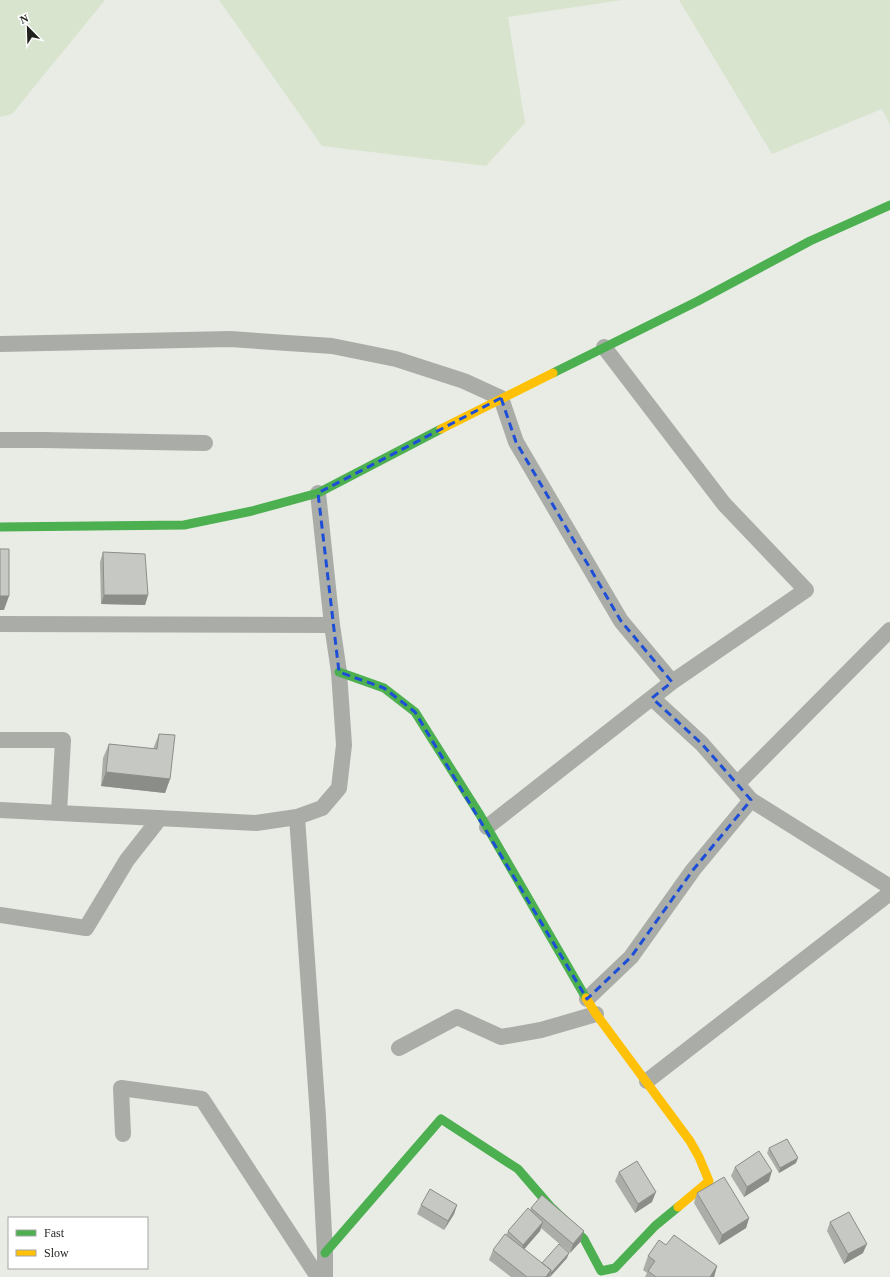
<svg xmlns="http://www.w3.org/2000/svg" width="890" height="1277" viewBox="0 0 890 1277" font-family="'Times New Roman',serif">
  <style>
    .green { fill: #d9e4cf }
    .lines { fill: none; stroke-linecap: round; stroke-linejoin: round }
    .street { stroke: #aaaca8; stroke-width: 16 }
    .fast { stroke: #4caf50; stroke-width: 9 }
    .slow { stroke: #ffc107; stroke-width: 9 }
    .wall { fill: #aaada8 }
    .shaded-wall { fill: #8b8d88 }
    .building { fill: #c6c9c3; stroke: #8b8d88 }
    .marked { fill: none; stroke: #1d4ed8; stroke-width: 3; stroke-dasharray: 8 5; stroke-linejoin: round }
  </style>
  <rect width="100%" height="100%" fill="#e8ece4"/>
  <path class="green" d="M0,0H105L12,114L0,117Z
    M219,0H622L508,17L525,123L486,166L322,146Z
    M679,0H890V125L882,109L772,154Z"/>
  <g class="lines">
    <path class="street" d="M0,344L230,339L332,346L396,359L464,381L501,398L516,442L621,621L672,682L487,827
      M604,347L724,504L806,590L672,682
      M0,440H43L205,443
      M0,624L332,625
      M652,698L702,744L751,800L890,887
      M0,740H63L59,813
      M737,784L890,630
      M0,810L256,823L297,817L322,808L339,788L344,745L339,672L332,625L318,493
      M297,817L318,1117L325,1253V1277
      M0,915L86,928L127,860L160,818
      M587,999L631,957L693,870L751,800
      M399,1048L457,1017L501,1037L541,1030L596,1014
      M647,1081L890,893
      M123,1134L121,1088L202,1099L318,1277"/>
    <path class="fast" d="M553,373L698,301L810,241L890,205
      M0,527L184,525L252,511L318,493L441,429
      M339,672L384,688L415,712L480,815L586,998
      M325,1253L441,1119L518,1169L550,1206L584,1239L601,1271L615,1268L655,1226L678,1207"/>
    <path class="slow" d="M441,429L553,373
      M586,998L596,1014L690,1141L699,1157L709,1181L678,1207"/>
  </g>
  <path class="wall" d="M103,552L148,595L145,605L101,604L100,562Z
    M159,734L170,779L165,793L101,786L103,758L109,744L153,749Z
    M769,1148L796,1163L779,1173L767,1153Z
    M735,1167L769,1181L744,1197L731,1176Z
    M619,1172L652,1202L635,1213L615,1181Z
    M697,1193L749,1218L746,1228L719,1245L694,1203Z
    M421,1205H457L454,1214L444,1230L417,1214Z
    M531,1208L581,1241L570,1253L541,1228L540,1231L524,1249L542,1263L567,1258L550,1277H511L489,1260L493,1250L506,1235L508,1231L530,1210Z
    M830,1222L863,1253L844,1264L827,1231Z
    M666,1245L717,1266L714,1277H645L647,1273L643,1270L648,1256Z"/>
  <path class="shaded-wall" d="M104,595H148L145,605L101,604Z
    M0,596H9L4,610H0Z
    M106,772L170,779L165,793L101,786Z
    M798,1158L796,1163L779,1173L780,1168Z
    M772,1171L769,1181L744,1197L747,1187Z
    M656,1192L652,1202L635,1213L638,1204Z
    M457,1205L454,1214L444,1230L448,1221Z
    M749,1218L746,1228L719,1245L722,1235Z
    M543,1222L540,1231L520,1254L523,1245Z
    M584,1231L581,1241L570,1253L573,1244Z
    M867,1244L863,1253L844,1264L848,1254Z
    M569,1253L567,1258L550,1277L551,1273Z
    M717,1266L714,1277H710Z
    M551,1270L549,1277H546Z"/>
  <path class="building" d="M0,549H9V596H0Z
    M103,552L145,554L148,595H104Z
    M159,734L175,735L170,779L106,772L109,744L157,749Z
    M787,1139L798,1158L780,1168L769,1148Z
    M759,1151L772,1171L747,1187L735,1167Z
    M637,1161L656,1192L638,1204L619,1172Z
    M724,1177L749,1218L722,1235L697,1193Z
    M430,1189L457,1205L448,1221L421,1205Z
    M542,1195L584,1231L573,1244L531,1208Z
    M528,1208L543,1222L523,1245L508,1231Z
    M849,1212L867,1244L848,1254L830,1222Z
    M505,1234L551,1270L546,1277H527L493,1250Z
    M674,1235L717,1266L710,1277H656L648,1271L655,1261L648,1256L659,1240L666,1245Z
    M559,1244L569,1253L551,1273V1270L542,1263Z"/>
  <path class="marked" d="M501,398L516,442L621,621L672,682L652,698L702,744L751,800L693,870L631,957L587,999L415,712L384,688L339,672L318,493Z"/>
  <rect x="8" y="1217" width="140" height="52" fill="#ffffff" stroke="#a5a6a4"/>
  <rect x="16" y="1230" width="20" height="6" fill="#4caf50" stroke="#a5a6a4"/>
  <text x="44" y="1237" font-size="12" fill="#1f211c">Fast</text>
  <rect x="16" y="1250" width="20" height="6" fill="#ffc107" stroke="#a5a6a4"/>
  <text x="44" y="1257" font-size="12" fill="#1f211c">Slow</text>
  <g transform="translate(28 28) rotate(337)" stroke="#ffffff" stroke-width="3" paint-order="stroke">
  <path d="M0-3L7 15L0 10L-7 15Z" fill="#1f211c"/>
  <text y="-6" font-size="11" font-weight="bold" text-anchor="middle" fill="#1f211c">N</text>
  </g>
</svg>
